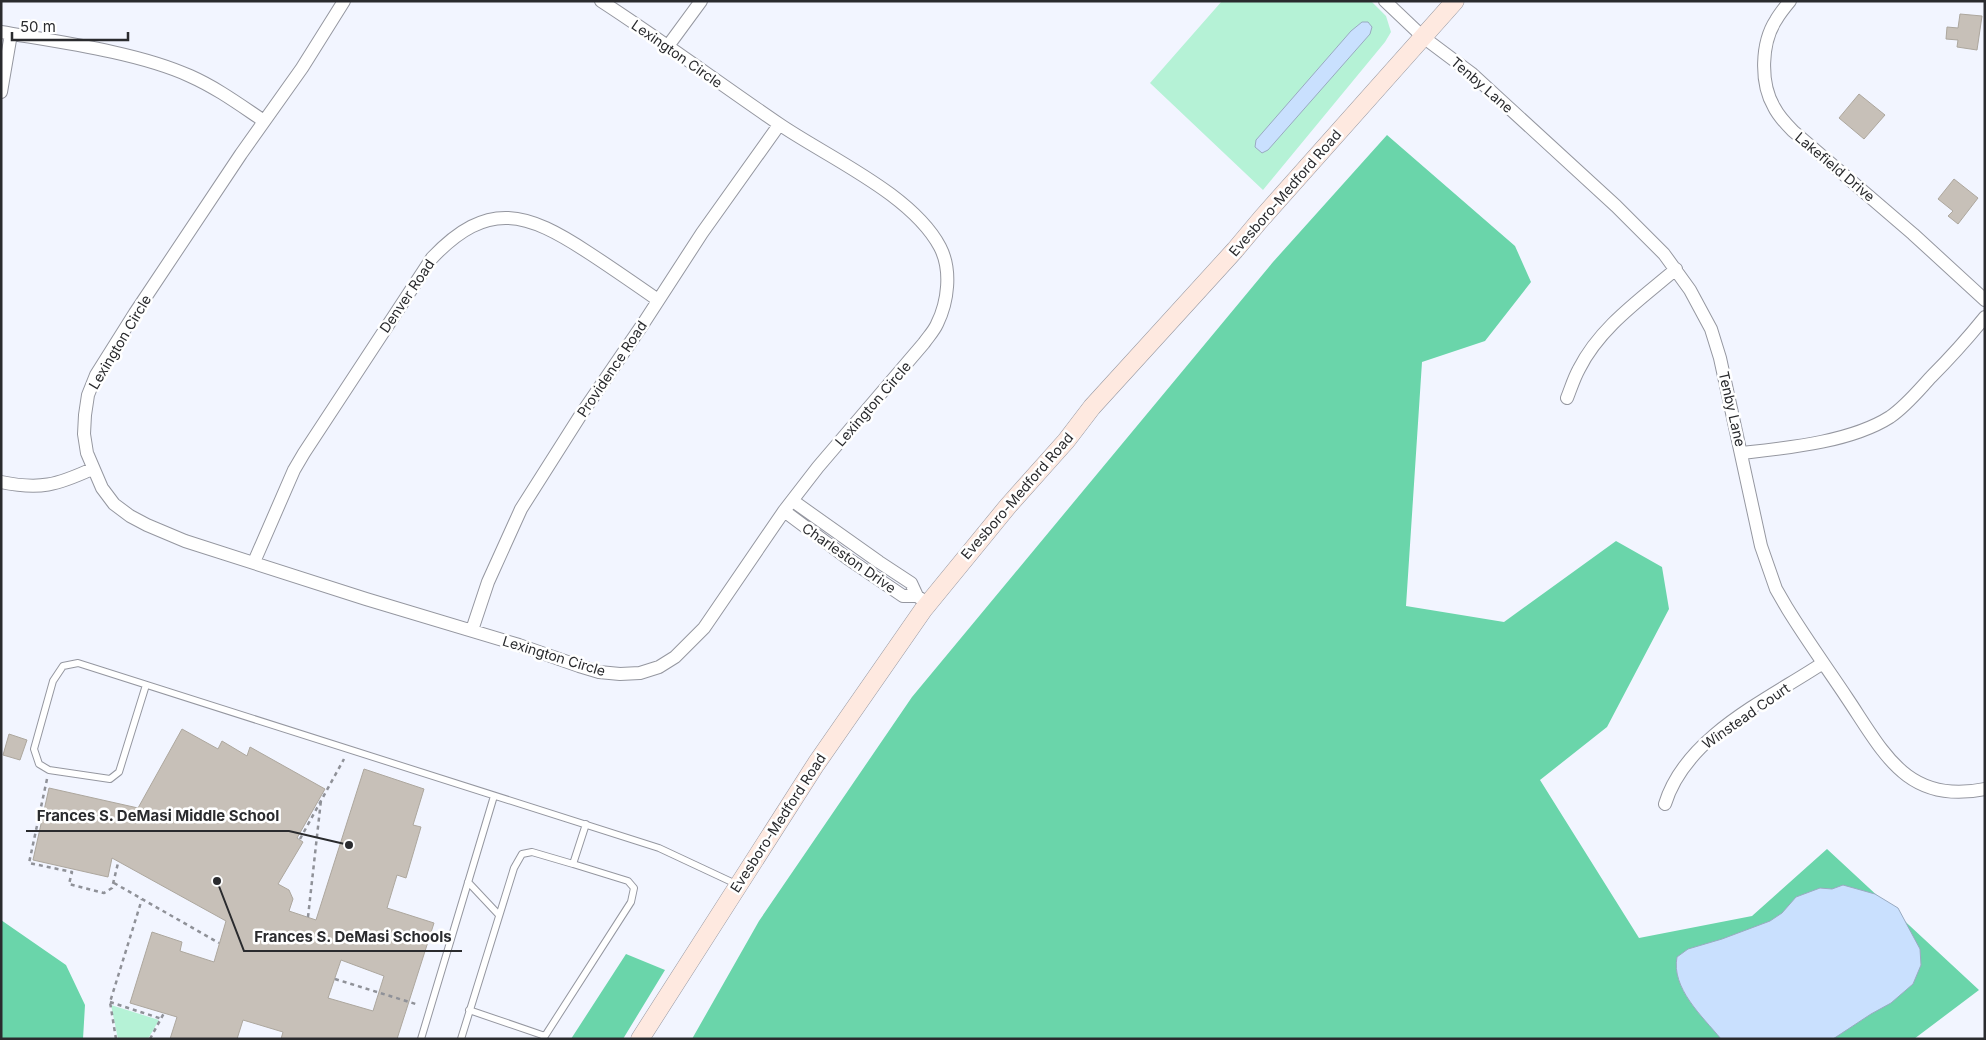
<svg xmlns="http://www.w3.org/2000/svg" width="1986" height="1040" viewBox="0 0 1986 1040" font-family="Inter,sans-serif">
  <style>
    .green { fill: #b5f2d6 }
    .forest { fill: #6ad5aa }
    .water { fill: #c9e0fe; stroke: #99aac0 }
    .building { fill: #c7c0b8; stroke: #ada79e; fill-rule: evenodd }
    .lines { fill: none; stroke-linecap: round; stroke-linejoin: round }
    .lane-casing { stroke: #9597a0; stroke-width: 8 }
    .street-casing { stroke: #9597a0; stroke-width: 14 }
    .secondary-casing { stroke: #9597a0; stroke-width: 19 }
    .path { stroke: #8f9198; stroke-width: 2.5; stroke-dasharray: 4 4; stroke-linecap: butt }
    .lane { stroke: #fff; stroke-width: 6 }
    .street { stroke: #fff; stroke-width: 12 }
    .secondary { stroke: #fee9e0; stroke-width: 18 }
    .labels { text-anchor: middle; stroke-width: 5; stroke-linejoin: round; paint-order: stroke }
    .street-label { font-size: 14px; fill: #2a2b2e; stroke: #fff }
    .leader { fill: none; stroke: #2a2b2e; stroke-width: 2 }
    .callout-dot { fill: #2a2b2e; stroke: #fff; stroke-width: 2 }
    .callout-label { font-size: 15px; text-anchor: middle; font-weight: bold; fill: #2a2b2e; stroke: #fff; stroke-width: 5; stroke-linejoin: round; paint-order: stroke }
  </style>
  <rect width="100%" height="100%" fill="#f2f5ff"/>
  <path class="green" d="M1222,1H1371L1386,16L1391,32L1385,42L1263,190L1150,83Z
    M111,1005L159,1020L148,1039H118Z"/>
  <path class="forest" d="M1387,135L1515,246L1531,282L1485,341L1422,362L1406,606L1504,622L1616,541L1662,567L1669,609L1607,727L1540,780L1639,938L1752,916L1827,849L1979,990L1914,1039H692L759,921L912,697L1273,262Z
    M1,920L66,965L85,1005L83,1039H1Z
    M626,954L665,970L623,1039H571Z"/>
  <path class="water" d="M1362,22H1368L1372,27L1370,34L1268,150L1262,153L1255,147L1256,140L1351,31Z
    M1843,885L1875,894L1898,908L1920,949L1921,965L1913,984L1891,1003L1871,1014L1833,1039H1721C1702,1016 1671,988 1677,957L1688,949L1722,939L1770,921L1782,913L1796,897L1820,888L1832,889Z"/>
  <path class="building" d="M1960,14L1982,16L1977,50L1957,47L1958,40L1946,39L1947,27L1958,28Z
    M1859,94L1885,115L1864,139L1839,118Z
    M1954,179L1978,198L1958,224L1948,216L1953,211L1938,199Z
    M182,729L218,749L222,741L247,756L250,747L325,789L297,838L303,842L278,884L289,890L293,899L289,911L316,920L364,769L424,789L413,825L421,827L406,878L397,875L387,908L434,923L397,1039H281L283,1032L243,1020L237,1039H170L177,1017L130,1003L152,932L182,942L180,951L214,962L226,921L112,858L108,877L33,860L49,788L138,808ZM341,960L384,976L373,1011L328,998Z
    M9,734L27,740L20,760L3,755Z"/>
  <g class="lines">
    <defs>
      <path id="lane" d="M146,685L119,772L110,779L49,770L39,764L34,749L53,681L63,666L78,663L659,848L736,884
        M468,882L499,915
        M469,1010L545,1036
        M421,1039L494,796
        M461,1039L514,868L522,854L532,852L573,864
        M543,1039L631,902L634,888L628,881L573,864L586,824"/>
      <path id="street" d="M344,1L302,68L241,154L135,313L96,375L88,395L85,415L84,434L87,453L102,488L114,504L130,516L147,525L185,541L366,599L519,645L579,666L599,672L620,674L640,673L659,667L675,657L704,628L784,511L818,467L924,343C928,337 934,331 937,324C948,302 952,270 940,247C912,194 827,157 779,124C719,83 661,40 601,1
        M1385,1L1423,37L1471,73L1616,206L1664,254L1690,290L1711,329L1720,358L1761,546L1776,589L1787,608C1806,639 1827,668 1847,698C1884,753 1907,805 1985,789
        M1790,1C1785,7 1780,13 1776,20C1761,43 1760,83 1774,107C1779,117 1786,124 1793,131L1913,234L1985,300
        M1,32C59,42 137,52 190,76C217,88 240,105 264,121
        M668,46L701,1
        M1,92L11,34
        M1567,398C1571,388 1574,378 1579,369C1600,327 1641,299 1676,269
        M1742,453C1787,448 1851,442 1890,417C1906,406 1918,391 1931,377C1950,358 1968,338 1985,317
        M1,482C40,490 57,485 92,469
        M793,501L879,562L911,583L917,596L928,604
        M784,511L847,558L903,596H917
        M254,562L294,470L304,453L432,258C488,199 527,212 589,253C612,268 635,284 658,300
        M472,630L488,582L521,509L580,416L643,324L702,233L779,125
        M1665,804C1686,736 1767,700 1823,663"/>
      <path id="secondary" d="M640,1039L816,764L923,610L1008,506L1066,441L1092,407L1235,250L1261,219L1455,1"/>
    </defs>
    <use href="#lane" class="lane-casing"/>
    <use href="#street" class="street-casing"/>
    <use href="#secondary" class="secondary-casing"/>
    <path class="path" d="M47,779L29,863L72,872L69,884L104,893L112,888L118,863
      M300,839L344,759
      M114,883L219,943
      M308,917L321,800
      M335,979L419,1005
      M110,1002L162,1019
      M116,1039L110,1002L142,899
      M150,1039L164,1013"/>
    <use href="#lane" class="lane"/>
    <use href="#street" class="street"/>
    <use href="#secondary" class="secondary"/>
  </g>
  <g class="labels">
    <g class="street-label">
      <text transform="translate(677 54) rotate(35)" y="5">Lexington Circle</text>
      <text transform="translate(1482 85) rotate(41)" y="5">Tenby Lane</text>
      <text transform="translate(1835 167) rotate(40)" y="5">Lakefield Drive</text>
      <text transform="translate(1285 193) rotate(-49)" y="5">Evesboro-Medford Road</text>
      <text transform="translate(407 296) rotate(-56)" y="5">Denver Road</text>
      <text transform="translate(120 342) rotate(-59)" y="5">Lexington Circle</text>
      <text transform="translate(612 369) rotate(-56)" y="5">Providence Road</text>
      <text transform="translate(873 404) rotate(-49)" y="5">Lexington Circle</text>
      <text transform="translate(1732 409) rotate(77)" y="5">Tenby Lane</text>
      <text transform="translate(1017 496) rotate(-49)" y="5">Evesboro-Medford Road</text>
      <text transform="translate(849 558) rotate(35)" y="5">Charleston Drive</text>
      <text transform="translate(554 656) rotate(17)" y="5">Lexington Circle</text>
      <text transform="translate(1746 716) rotate(-35)" y="5">Winstead Court</text>
      <text transform="translate(778 823) rotate(-57)" y="5">Evesboro-Medford Road</text>
    </g>
  </g>
  <path class="leader" d="M349 845L289 831H26M217 881L244 951H462"/>
  <g class="callout-dot">
    <circle cx="349" cy="845" r="5"/>
    <circle cx="217" cy="881" r="5"/>
  </g>
  <g class="callout-label">
    <text x="158" y="821">Frances S. DeMasi Middle School</text>
    <text x="353" y="942">Frances S. DeMasi Schools</text>
  </g>
  <rect width="1986" height="1040" fill="none" stroke="#2a2b2e" stroke-width="5"/>
  <path d="M12 32v8h116v-8" fill="none" stroke="#2a2b2e" stroke-width="2.5"/>
  <text x="20" y="32" font-size="15" fill="#2a2b2e" stroke="#ffffff" stroke-width="4" paint-order="stroke">50 m</text>
</svg>
